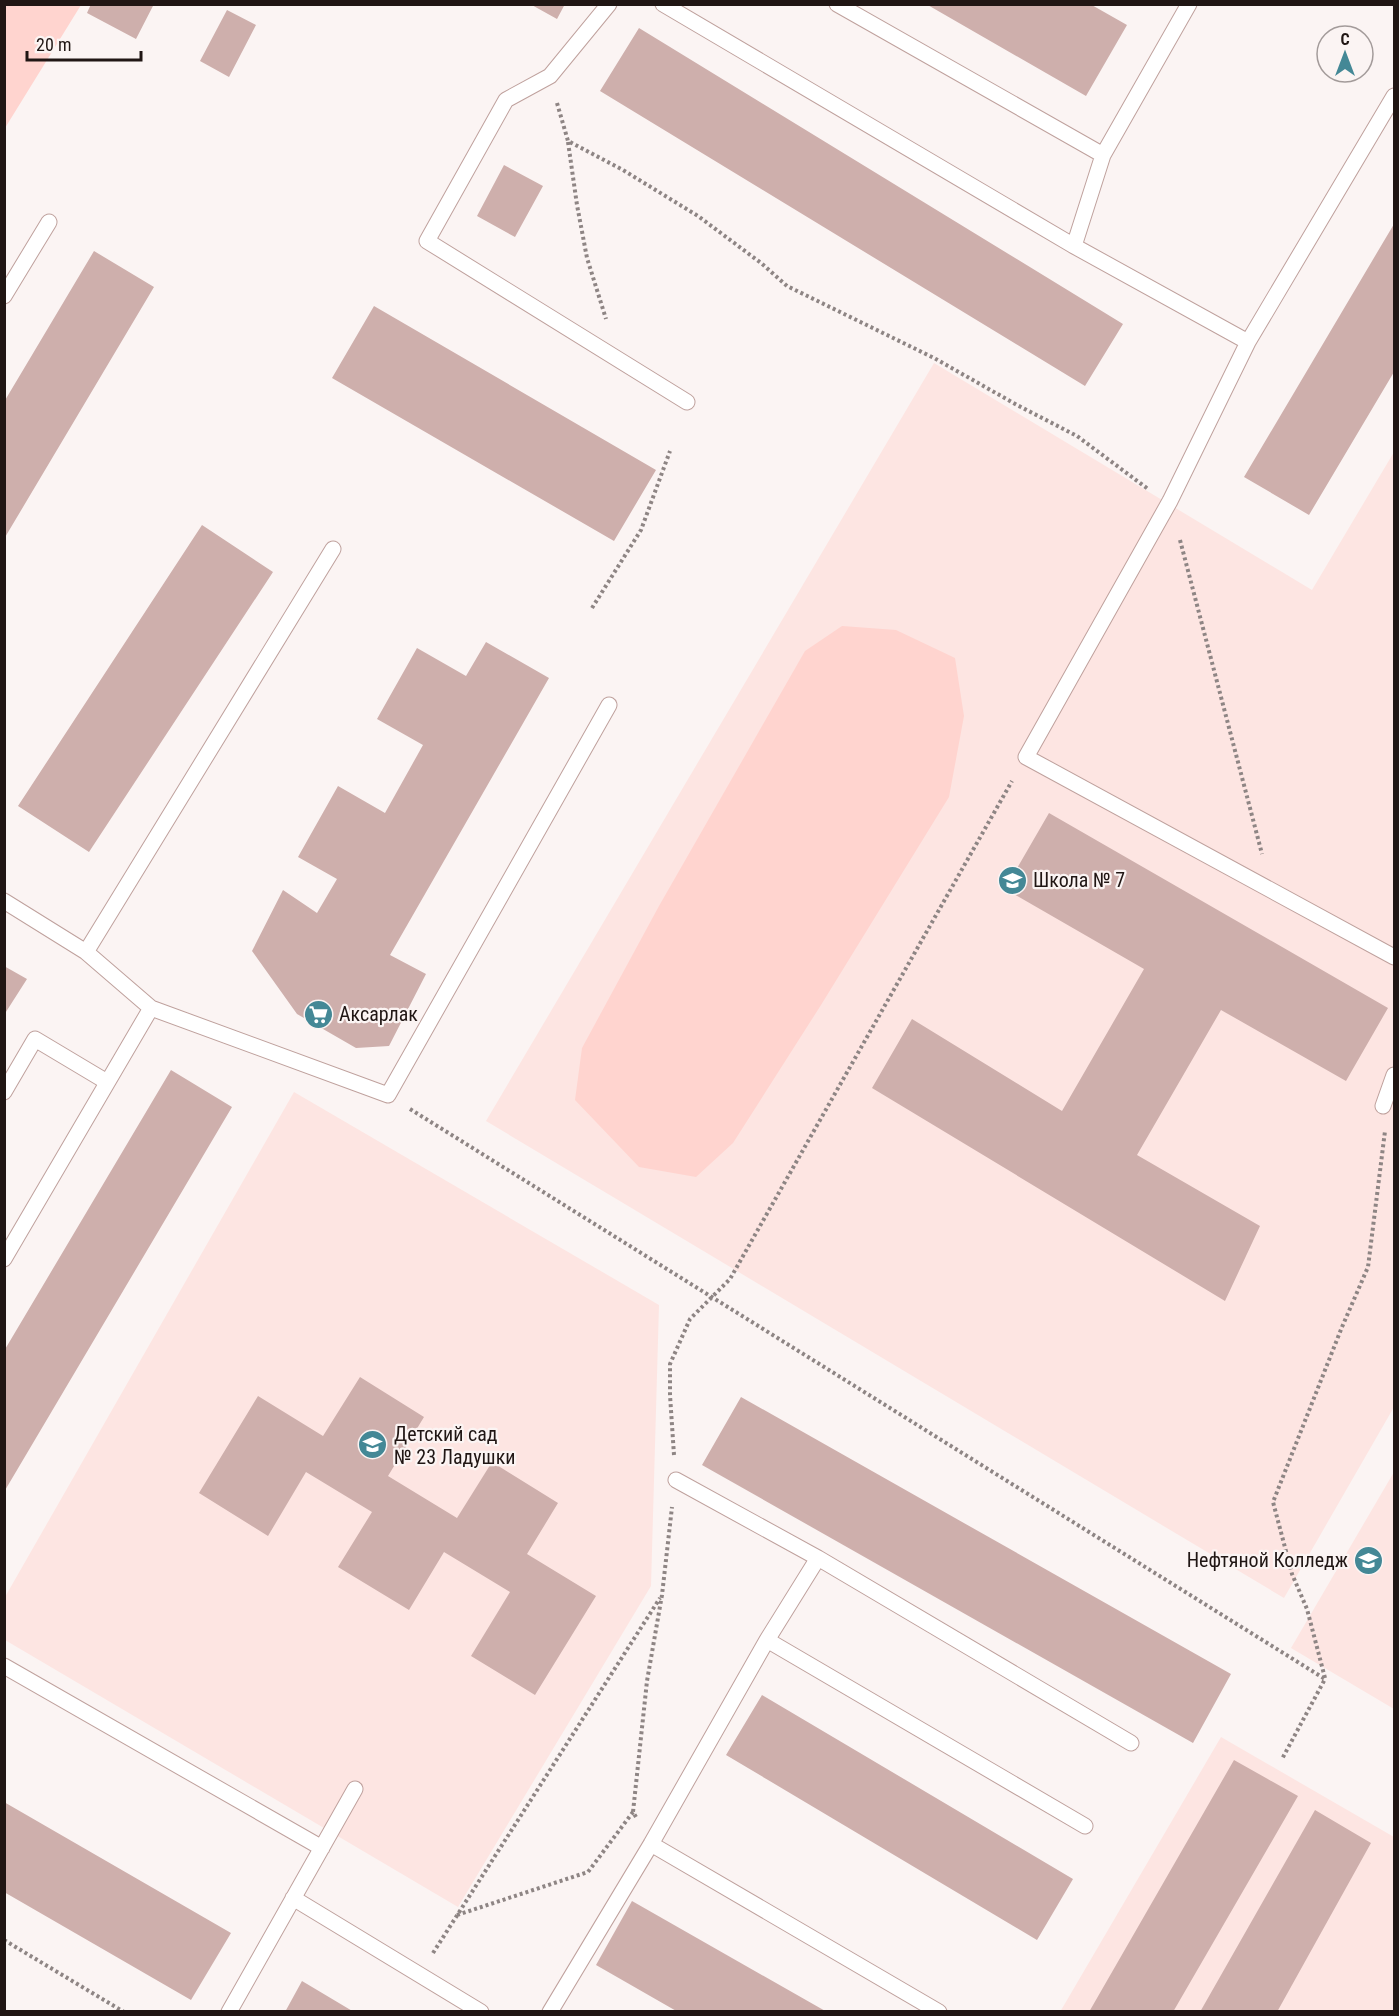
<svg xmlns="http://www.w3.org/2000/svg" width="1399" height="2016" viewBox="0 0 1399 2016" font-family="'Roboto Condensed',sans-serif">
  <style>
    .built { fill: #fde5e2 }
    .green { fill: #ffd4cf }
    .building { fill: #ceafac }
    .lines { fill: none; stroke-linecap: round; stroke-linejoin: round }
    .lane-casing { stroke: #bfa19d; stroke-width: 17 }
    .path { stroke: #8e8584; stroke-width: 4; stroke-dasharray: 3 3; stroke-linecap: butt }
    .lane { stroke: #fff; stroke-width: 15 }
    .labels { text-anchor: middle; stroke-width: 4.5; stroke-linejoin: round; paint-order: stroke }
    .poi-label { font-size: 20px; fill: #201614; stroke: #fbf4f3; text-anchor: start }
  </style>
  <rect width="100%" height="100%" fill="#fbf4f3"/>
  <path class="built" d="M934,363L1312,590L1394,452V1407L1284,1598L486,1121Z
    M294,1092L659,1305L651,1586L458,1907L5,1640V1597Z
    M1394,1472V1709L1291,1648Z
    M1221,1737L1394,1837V2011L1060,2012Z"/>
  <path class="green" d="M5,4L81,5L5,128L4,5Z
    M842,626L896,630L955,658L964,716L949,797L821,1005L733,1143L696,1177L639,1167L575,1100L582,1048L659,906L805,651Z"/>
  <path class="building" d="M91,4H154L136,39L87,13Z
    M530,4H565L557,19Z
    M926,4H1090L1127,25L1086,96Z
    M227,10L256,25L229,77L200,61Z
    M639,28L1123,324L1085,386L600,91Z
    M504,165L543,186L515,237L477,216Z
    M1394,224V372L1309,515L1244,477Z
    M94,251L154,287L4,539V402Z
    M374,306L656,470L614,541L332,378Z
    M202,525L273,572L89,852L18,806Z
    M486,642L549,678L390,955L426,974L389,1046L356,1048L297,1014L252,951L283,890L317,913L337,879L298,857L338,786L385,813L423,745L377,719L417,648L466,676Z
    M1049,813L1388,1008L1346,1081L1221,1010L1137,1155L1260,1226L1225,1301L872,1088L912,1019L1062,1111L1144,969L1005,889Z
    M4,966L27,979L4,1015Z
    M171,1070L232,1107L4,1492V1351Z
    M360,1377L424,1417L388,1476L457,1518L492,1462L558,1503L527,1554L596,1596L535,1695L471,1656L510,1592L444,1552L409,1610L338,1567L372,1512L306,1472L268,1536L199,1493L258,1396L323,1436Z
    M741,1397L1231,1674L1193,1743L702,1465Z
    M762,1695L1073,1879L1037,1940L726,1755Z
    M1234,1760L1298,1796L1173,2012H1089Z
    M4,1802L231,1933L191,2000L4,1892Z
    M1315,1810L1371,1843L1277,2012H1200Z
    M632,1901L827,2012H678L596,1965Z
    M302,1981L354,2012H285Z"/>
  <g class="lines">
    <defs>
      <path id="lane" d="M609,4L550,76L506,100L427,241L687,402
        M663,4L1074,246L1248,342
        M837,4L1103,155
        M1394,96L1248,342L1170,501L1026,757L1394,957
        M1074,246L1103,155L1189,4
        M4,296L49,222
        M4,901L86,952L151,1008L388,1095L609,705
        M86,952L333,549
        M4,1092L35,1039L107,1082
        M1383,1106L1394,1075
        M4,1259L151,1008
        M676,1480L818,1558
        M767,1640L1085,1826
        M4,1666L322,1848
        M651,1844L939,2012
        M293,1898L481,2012
        M229,2012L355,1789
        M550,2012L651,1844L767,1640L818,1558L1131,1743"/>
    </defs>
    <use href="#lane" class="lane-casing"/>
    <path class="path" d="M557,103L568,141L623,170L698,216L761,263L787,286L934,358L1017,405L1077,436L1148,489
      M568,142L577,205L587,258L606,319
      M1180,540L1262,854
      M592,608L641,530L670,451
      M410,1109L1325,1679L1282,1759
      M674,1455L670,1395V1364L690,1319L730,1279L1012,781
      M1325,1678L1307,1609L1292,1574L1273,1502L1342,1327L1368,1267L1385,1131
      M636,1817L633,1812L647,1681L662,1595L672,1507
      M457,1915L588,1872L633,1812
      M4,1940L124,2012
      M433,1953L660,1598"/>
    <use href="#lane" class="lane"/>
  </g>
  <defs>
    <symbol id="school-disc" viewBox="-11 -11 22 22"><circle r="9.5" fill="#448896" stroke="#fbf4f3"/><path d="M0-5L7-2L0 1L-7-2ZM-4 1L0 2.5L4 1V4Q0 6-4 4Z" fill="#fff"/></symbol>
    <symbol id="supermarket-disc" viewBox="-11 -11 22 22"><circle r="9.5" fill="#448896" stroke="#fbf4f3"/><path d="M-6-5.5h2.5l.6 2H6L4.5 2H-2.5L-4.4-4H-6ZM-1.5 3.2a1.3 1.3 0 1 0 .1 0ZM3 3.2a1.3 1.3 0 1 0 .1 0Z" fill="#fff"/></symbol>
    <symbol id="university-disc" viewBox="-11 -11 22 22"><circle r="9.5" fill="#448896" stroke="#fbf4f3"/><path d="M0-5L7-2L0 1L-7-2ZM-4 1L0 2.5L4 1V4Q0 6-4 4Z" fill="#fff"/></symbol>
  </defs>
  <g fill-rule="evenodd">
    <use href="#school-disc" x="996" y="864" width="33" height="33"/>
    <use href="#supermarket-disc" x="302" y="998" width="33" height="33"/>
    <use href="#school-disc" x="356" y="1428" width="33" height="33"/>
    <use href="#university-disc" x="1352" y="1544" width="33" height="33"/>
  </g>
  <g class="labels">
    <g class="poi-label">
      <text x="1033" y="887">Школа № 7</text>
      <text x="339" y="1021">Аксарлак</text>
      <text x="394" y="1441">Детский сад<tspan x="394" dy="23">№ 23 Ладушки</tspan></text>
      <text x="1348" y="1567" text-anchor="end">Нефтяной Колледж</text>
    </g>
  </g>
  <rect width="1399" height="2016" fill="none" stroke="#201614" stroke-width="12"/>
  <g transform="translate(1345 54)"><circle r="28" fill="#fbf4f3" stroke="#a39b9a" stroke-width="1.5"/>
  <path d="M0-4.5L10 22L0 15L-10 22Z" fill="#448896"/>
  <text y="-9" font-size="16" font-weight="bold" text-anchor="middle" fill="#201614">С</text>
  </g>
  <path d="M27 51v9h114v-9" fill="none" stroke="#201614" stroke-width="3"/>
  <text x="36" y="51" font-size="18" fill="#201614" stroke="#fbf4f3" stroke-width="4.5" paint-order="stroke">20 m</text>
</svg>
